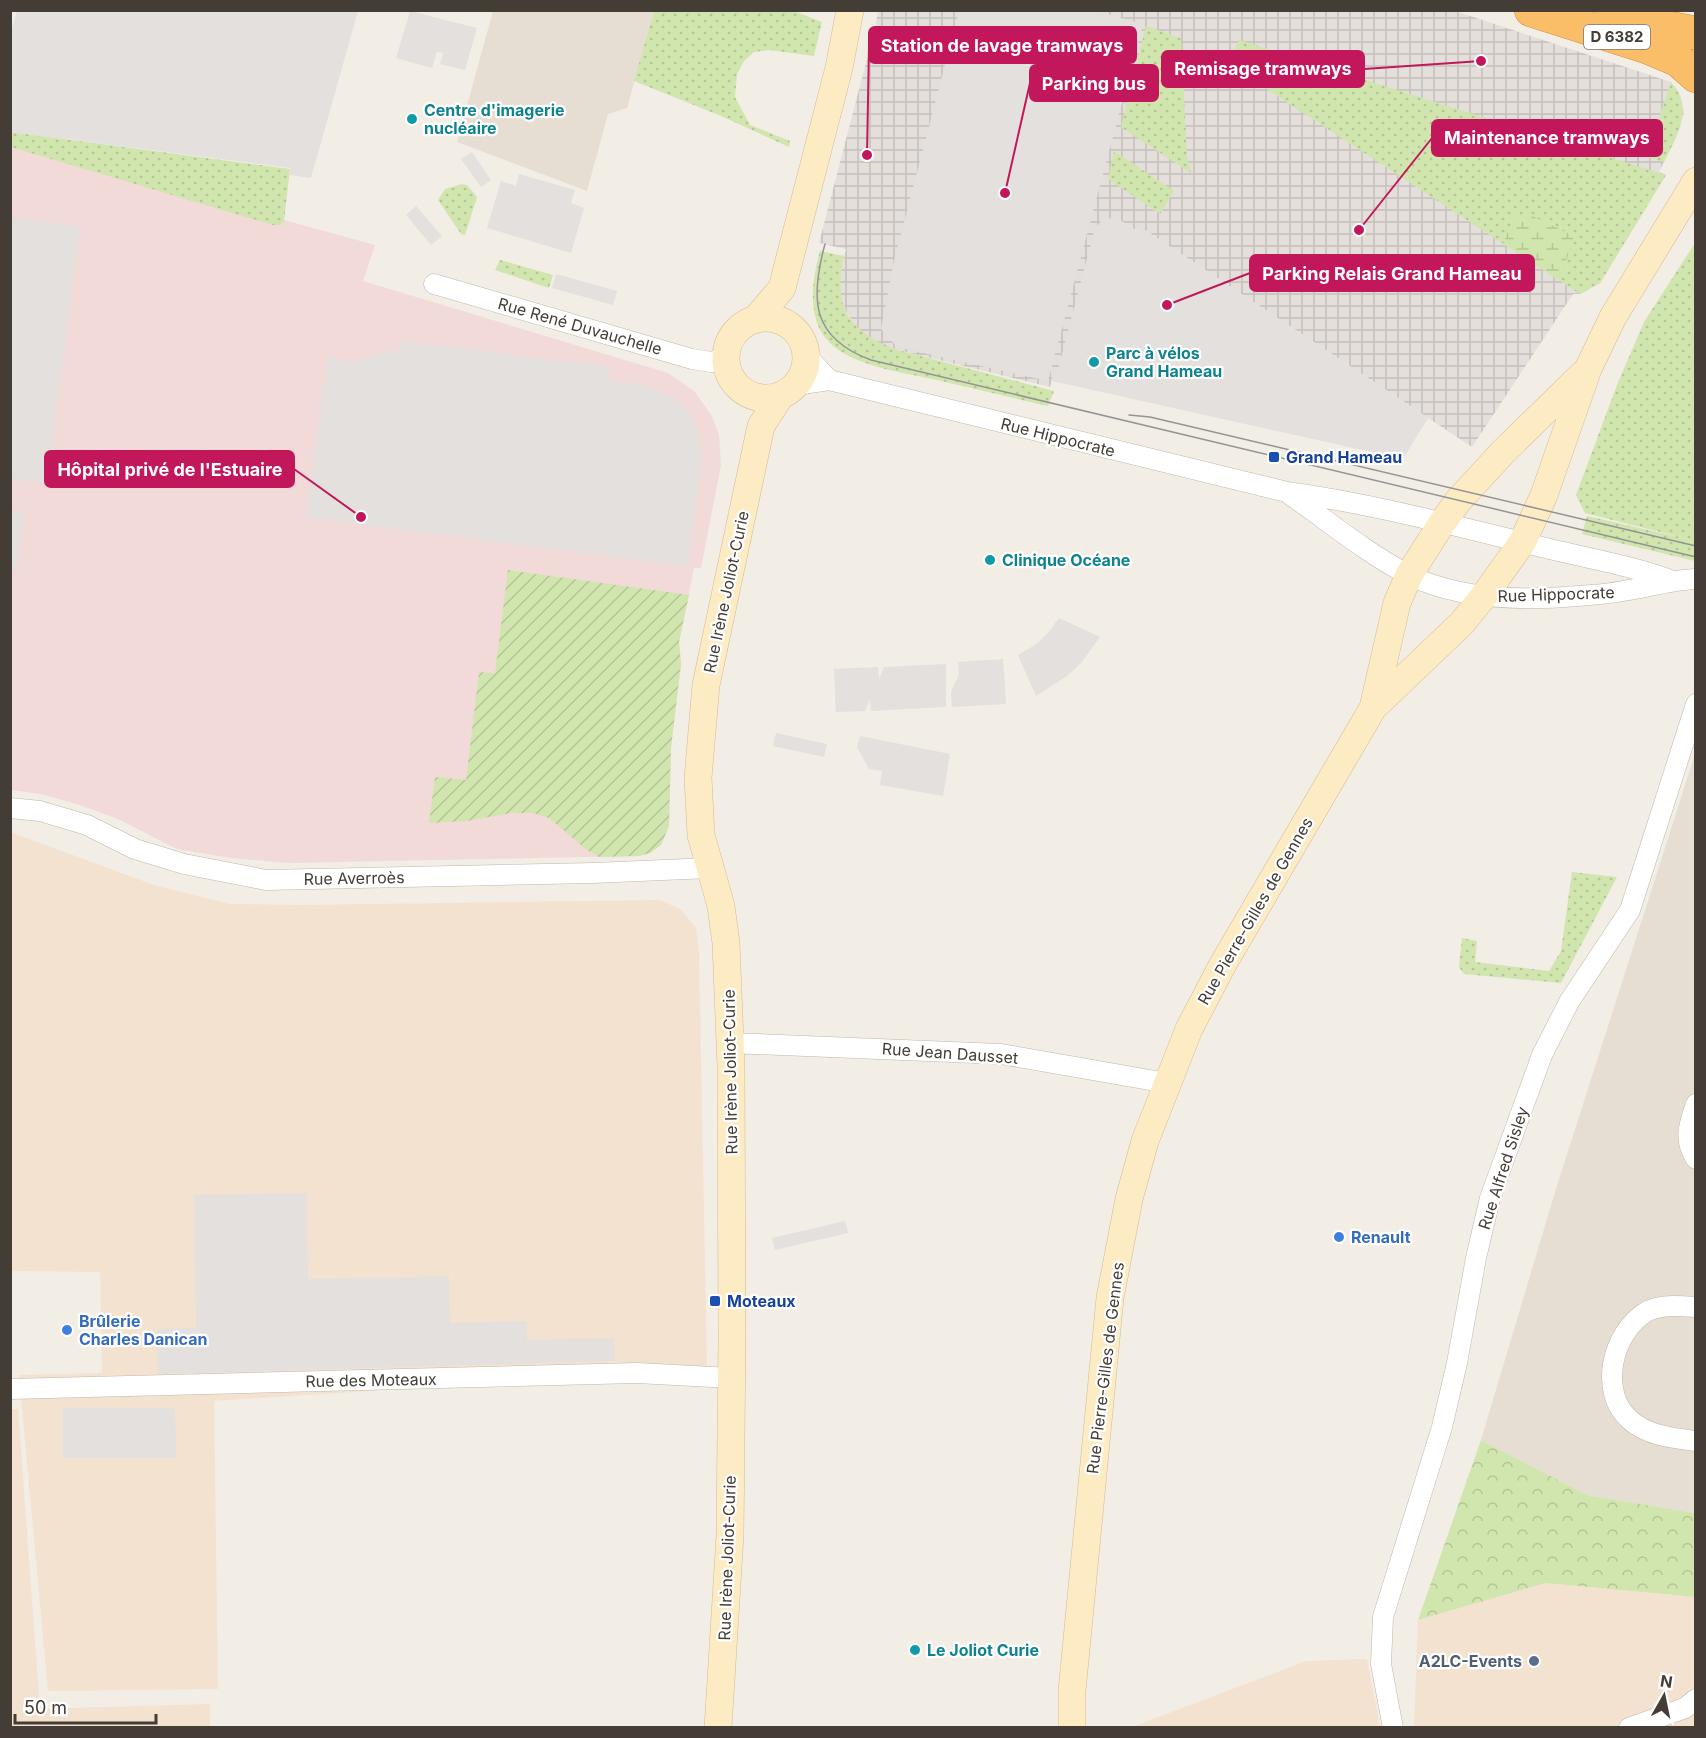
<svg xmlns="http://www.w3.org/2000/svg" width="1706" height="1738" viewBox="0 0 1706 1738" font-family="Inter,sans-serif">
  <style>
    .residential { fill: #e6ded3 }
    .commercial { fill: #f4e2d0 }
    .industrial { fill: url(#industrial-grid) }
    .medical { fill: #f2dad8 }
    .grass { fill: url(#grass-dots) }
    .forest { fill: url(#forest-crowns) }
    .wetland { fill: url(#wetland-marsh) }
    .garden { fill: url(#garden-furrows) }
    .parking { fill: #e3e0dd }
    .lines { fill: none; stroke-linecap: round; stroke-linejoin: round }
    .street-casing { stroke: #c0b7ab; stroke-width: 21 }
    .secondary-casing { stroke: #d1bc96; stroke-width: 28 }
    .highway-casing { stroke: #d99138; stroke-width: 34 }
    .street { stroke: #fff; stroke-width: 20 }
    .secondary { stroke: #fdebc4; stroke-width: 27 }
    .highway { stroke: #fabe68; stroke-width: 33 }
    .tram { stroke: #949494; stroke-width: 1.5 }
    .culture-dot { fill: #0f9aa8; stroke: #fff; stroke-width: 2 }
    .transit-dot { fill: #1a4fb4; stroke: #fff; stroke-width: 2 }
    .shop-dot { fill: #3f7fe0; stroke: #fff; stroke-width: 2 }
    .service-dot { fill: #5c6f8a; stroke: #fff; stroke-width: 2 }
    .labels { text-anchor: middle; stroke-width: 4.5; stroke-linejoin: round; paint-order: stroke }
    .shield { fill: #fff; stroke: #7c7772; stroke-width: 1.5 }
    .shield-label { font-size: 15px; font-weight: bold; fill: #443d35 }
    .culture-label { font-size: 16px; font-weight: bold; fill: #0d838f; stroke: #fff; text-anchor: start }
    .street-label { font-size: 16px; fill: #443d35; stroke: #fff }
    .transit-label { font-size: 16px; font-weight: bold; fill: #164399; stroke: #fff; text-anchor: start }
    .shop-label { font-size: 16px; font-weight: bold; fill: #366cbe; stroke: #fff; text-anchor: start }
    .service-label { font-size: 16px; font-weight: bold; fill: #4e5e75; stroke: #fff; text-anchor: end }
    .leader { fill: none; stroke: #c2185b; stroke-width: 2 }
    .callout-dot { fill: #c2185b; stroke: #fff; stroke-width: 2 }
    .callout { fill: #c2185b; stroke: #c2185b; stroke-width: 2 }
    .callout-label { font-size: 18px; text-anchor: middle; font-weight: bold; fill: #fff }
  </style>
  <defs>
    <pattern id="industrial-grid" width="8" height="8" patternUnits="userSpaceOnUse" patternTransform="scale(1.5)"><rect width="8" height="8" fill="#e4dfda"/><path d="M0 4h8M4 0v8" fill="none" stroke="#c5c0bc"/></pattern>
    <pattern id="grass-dots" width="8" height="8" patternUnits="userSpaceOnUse" patternTransform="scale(1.5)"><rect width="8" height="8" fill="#d1e5ae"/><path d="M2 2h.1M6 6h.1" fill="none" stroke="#b5c596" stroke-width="1.8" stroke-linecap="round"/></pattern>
    <pattern id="forest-crowns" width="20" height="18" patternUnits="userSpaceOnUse" patternTransform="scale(1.5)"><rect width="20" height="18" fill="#d1e5ae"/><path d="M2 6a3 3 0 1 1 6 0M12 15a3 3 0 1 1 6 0" fill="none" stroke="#b5c596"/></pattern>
    <pattern id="wetland-marsh" width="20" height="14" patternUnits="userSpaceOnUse" patternTransform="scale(1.5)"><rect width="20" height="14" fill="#d1e5ae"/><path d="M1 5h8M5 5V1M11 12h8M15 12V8" fill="none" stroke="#b5c596"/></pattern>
    <pattern id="garden-furrows" width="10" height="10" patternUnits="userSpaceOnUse" patternTransform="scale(1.5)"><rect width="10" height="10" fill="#d1e5ae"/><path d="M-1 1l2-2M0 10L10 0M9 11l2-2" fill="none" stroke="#b5c596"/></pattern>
  </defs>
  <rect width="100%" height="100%" fill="#f2ede5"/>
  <path class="residential" d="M493,11H654L627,108L608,114L587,191L457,142Z
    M1695,754V1513L1587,1495L1481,1440L1555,1192Z"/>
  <path class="commercial" d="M10,832L154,885L230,904L301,905L660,900L680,909L696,928L699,953L707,1369L214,1401L218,1689L48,1691L19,1375L102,1373L100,1272L11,1271Z
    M10,1409H18L40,1709L210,1704V1727H11Z
    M1546,1583L1695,1597V1727L1414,1728L1418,1620Z
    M1367,1659L1380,1727H1132L1306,1661Z"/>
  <path class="industrial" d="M878,11H1455L1671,82L1680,94L1684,112L1679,131L1659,172L1666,175L1600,283L1580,294H1573L1472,447L1145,230L1142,234L1116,218L1056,377L1053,376L1050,387L898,350L877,343L865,335L855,325L846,311L840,293V275L846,249L819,243L875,28Z"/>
  <path class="medical" d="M10,145L375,245L363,281L668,373L695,392L712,416L719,435L721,465L701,568H694L679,642L681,664L671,747L669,826L661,845L650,853L639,856L287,863L231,858L177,849L118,819L80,805L41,794L11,790Z"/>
  <path class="grass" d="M654,11H794L822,22L814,56L769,50L754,52L744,61L737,74L735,97L750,125L790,141L789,147L721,116L634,81Z
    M1146,26L1181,38L1187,156L1191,173L1121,127Z
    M1239,40L1666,175L1600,283L1580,294L1227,63Z
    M1671,82C1694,107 1677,136 1664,162L1646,157Z
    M11,132L290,169L284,221L280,225H273L11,147Z
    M1114,151L1174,191L1160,214L1108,179Z
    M462,184L467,185L477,197L465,235L461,234L438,200L445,189Z
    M1695,243V561L1582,534L1587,516L1692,540L1585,513L1576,495L1617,385L1644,322Z
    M820,251L844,256C832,308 850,333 898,350L1054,391L1048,406C1012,398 977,389 941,381C908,373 853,367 829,342C806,318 812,280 820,251Z
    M500,260L553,275L549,288L495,270Z
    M1572,872L1617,877L1561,983L1464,974L1459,967L1462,938L1477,941L1475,962L1549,971L1561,951Z"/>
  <path class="forest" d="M1481,1440L1587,1495L1695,1513V1597L1546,1583L1418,1620Z"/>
  <path class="wetland" d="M1528,214L1574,236L1560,281L1503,244L1514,216Z"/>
  <path class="garden" d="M508,570L689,595L679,642L681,664L671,747L669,826L661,845L650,853L639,856L599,857L587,850L549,818L533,813H512L467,821L429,823L435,777L466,780L479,672L495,673Z"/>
  <path class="parking" d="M17,11V10L358,11L311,178L289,175L290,168L11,132V32Z
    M410,11L477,28L465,70L440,64L443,53L437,52L432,68L396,58Z
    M959,11H1097L1143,24L1048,381L897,347L881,329L894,261Z
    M472,152L491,180L481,187L461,159Z
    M519,174L575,190L571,203L584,208L571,253L487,228L501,181L516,186Z
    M416,206L442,236L431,245L406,215Z
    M11,218L80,227L47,484L11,479Z
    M1116,218L1141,234L1145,230L1428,418L1403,459L1052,381L1053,376L1056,377L1095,228L1103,219Z
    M556,274L617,291L613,305L552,288Z
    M400,340L610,367L608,380L646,385L681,402L692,417L698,430L702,462L687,566L306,518L328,353L338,360L355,362L387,351L398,353Z
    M11,510L25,512L16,570L11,569Z
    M1059,618L1100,637L1081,663L1067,676L1036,696L1018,655L1035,645L1048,633Z
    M1003,659L1006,704L952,707L951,692L959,675L958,662Z
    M946,664V707L871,711L870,699L865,711L836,712L834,669L878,667L879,679L884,667Z
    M776,733L827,744L824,757L773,746Z
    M860,736L950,754L943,796L880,785L882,771L869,769L857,747Z
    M306,1193L308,1279L449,1276L450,1323L526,1321L527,1340L614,1338L615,1361L158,1374L157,1329L196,1328L194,1195Z
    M845,1221L848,1233L775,1250L772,1238Z
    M63,1408H175L176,1458H63Z"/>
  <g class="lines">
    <defs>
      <path id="street" d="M434,284L692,359L711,362L726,358
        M806,355L829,380
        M796,385L829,380L1287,492C1375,504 1463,528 1550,549C1592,559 1633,566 1673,581
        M1289,494C1328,521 1365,552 1407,574C1458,600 1522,601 1578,596C1593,595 1608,594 1623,591C1648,587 1671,580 1696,579
        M10,808L40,811L87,825L135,849L184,864L266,880L593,873L710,868
        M730,1043L1001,1054L1167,1083
        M1696,1104C1689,1125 1683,1139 1696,1159
        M1696,1307C1680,1306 1660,1304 1646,1312C1612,1333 1598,1392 1630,1420C1648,1436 1673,1438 1696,1441
        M10,1389L637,1373L731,1378
        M1393,1728L1381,1664L1383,1617L1442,1427L1457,1363L1476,1258L1490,1198L1542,1055L1569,1002L1630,910L1696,704
        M1629,1728L1685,1708L1696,1699"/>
      <path id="secondary" d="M726 358a40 40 0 1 1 80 0a40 40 0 1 1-80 0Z
        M755,320L782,288L839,68L850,10
        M1373,708L1397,603L1409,575L1442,523L1458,501L1504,451L1584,373
        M718,1728L730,1535L732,1337L731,1067L726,943L721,906L701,835L698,778L706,685L761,426L781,395
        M1072,1728V1691L1110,1298L1129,1199L1145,1141L1189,1029L1223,964L1373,708L1462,623L1484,596L1523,541L1544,495L1588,369L1613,317L1696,181"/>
      <path id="highway" d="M1531,10L1647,47L1678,60L1696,76
        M1613,13L1653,25L1696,33"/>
    </defs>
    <use href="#street" class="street-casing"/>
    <use href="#secondary" class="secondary-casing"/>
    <use href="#highway" class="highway-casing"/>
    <use href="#street" class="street"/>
    <use href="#secondary" class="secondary"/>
    <use href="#highway" class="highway"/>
    <path class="tram" d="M825,244C810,299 811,338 871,360L1696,557
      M1129,415L1150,417L1696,546"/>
  </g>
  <g class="culture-dot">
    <circle cx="412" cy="119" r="6"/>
    <circle cx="1094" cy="362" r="6"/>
    <circle cx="990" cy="560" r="6"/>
    <circle cx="915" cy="1650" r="6"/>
  </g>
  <g class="transit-dot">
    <rect x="1268" y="451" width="12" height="12" rx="3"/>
    <rect x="709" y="1295" width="12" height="12" rx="3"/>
  </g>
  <g class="shop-dot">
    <circle cx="1339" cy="1237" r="6"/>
    <circle cx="67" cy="1330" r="6"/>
  </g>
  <circle class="service-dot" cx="1534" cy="1661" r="6"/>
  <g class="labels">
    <rect class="shield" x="1584" y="25" width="66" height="24" rx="4.5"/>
    <g class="shield-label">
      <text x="1617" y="42">D 6382</text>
    </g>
    <g class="culture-label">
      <text x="424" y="116">Centre d'imagerie<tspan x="424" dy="18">nucléaire</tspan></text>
      <text x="1106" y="359">Parc à vélos<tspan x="1106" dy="18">Grand Hameau</tspan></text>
      <text x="1002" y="566">Clinique Océane</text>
      <text x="927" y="1656">Le Joliot Curie</text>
    </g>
    <g class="street-label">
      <text transform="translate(580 326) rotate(16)" y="6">Rue René Duvauchelle</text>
      <text transform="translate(1058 437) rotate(14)" y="6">Rue Hippocrate</text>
      <text transform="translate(726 592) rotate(-78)" y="6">Rue Irène Joliot-Curie</text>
      <text transform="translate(1556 594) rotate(-2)" y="6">Rue Hippocrate</text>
      <text transform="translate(354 878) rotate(-1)" y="6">Rue Averroès</text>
      <text transform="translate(1255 911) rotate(-60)" y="6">Rue Pierre-Gilles de Gennes</text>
      <text transform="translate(950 1053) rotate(4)" y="6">Rue Jean Dausset</text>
      <text transform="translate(730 1072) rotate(-91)" y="6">Rue Irène Joliot-Curie</text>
      <text transform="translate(1503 1168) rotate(-72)" y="6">Rue Alfred Sisley</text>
      <text transform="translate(1105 1368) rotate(-83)" y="6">Rue Pierre-Gilles de Gennes</text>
      <text transform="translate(371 1380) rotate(-1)" y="6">Rue des Moteaux</text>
      <text transform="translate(727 1558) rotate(-88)" y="6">Rue Irène Joliot-Curie</text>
    </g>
    <g class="transit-label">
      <text x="1286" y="463">Grand Hameau</text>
      <text x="727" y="1307">Moteaux</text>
    </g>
    <g class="shop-label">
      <text x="1351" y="1243">Renault</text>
      <text x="79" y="1327">Brûlerie<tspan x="79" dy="18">Charles Danican</tspan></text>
    </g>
    <g class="service-label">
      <text x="1522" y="1667">A2LC-Events</text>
    </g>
  </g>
  <path class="leader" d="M867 155L869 45M1481 61L1364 69M1005 193L1030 83M1359 230L1432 138M1167 305L1250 273M361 517L294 469"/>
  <g class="callout-dot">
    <circle cx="867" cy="155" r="6"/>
    <circle cx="1481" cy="61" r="6"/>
    <circle cx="1005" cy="193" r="6"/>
    <circle cx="1359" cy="230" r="6"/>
    <circle cx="1167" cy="305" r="6"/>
    <circle cx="361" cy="517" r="6"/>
  </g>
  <g class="callout">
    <rect x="869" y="27" width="267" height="36" rx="6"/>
    <rect x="1162" y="51" width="202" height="36" rx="6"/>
    <rect x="1030" y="65" width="128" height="36" rx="6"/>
    <rect x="1432" y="120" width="230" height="36" rx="6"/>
    <rect x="1250" y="255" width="284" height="36" rx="6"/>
    <rect x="45" y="451" width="249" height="36" rx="6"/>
  </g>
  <g class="callout-label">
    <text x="1002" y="52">Station de lavage tramways</text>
    <text x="1263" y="75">Remisage tramways</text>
    <text x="1094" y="90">Parking bus</text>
    <text x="1547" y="144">Maintenance tramways</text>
    <text x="1392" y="280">Parking Relais Grand Hameau</text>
    <text x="170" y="476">Hôpital privé de l'Estuaire</text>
  </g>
  <rect width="1706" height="1738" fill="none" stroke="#443d35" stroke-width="24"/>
  <g transform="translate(1664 1696) rotate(9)" stroke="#ffffff" stroke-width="4.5" paint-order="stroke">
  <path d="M0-4.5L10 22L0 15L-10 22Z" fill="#443d35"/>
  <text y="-9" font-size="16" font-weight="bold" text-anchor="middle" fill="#443d35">N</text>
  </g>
  <path d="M15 1714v9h141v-9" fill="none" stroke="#443d35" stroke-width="3"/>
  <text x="24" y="1714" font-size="18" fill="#443d35" stroke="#ffffff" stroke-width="4.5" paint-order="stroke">50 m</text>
</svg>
